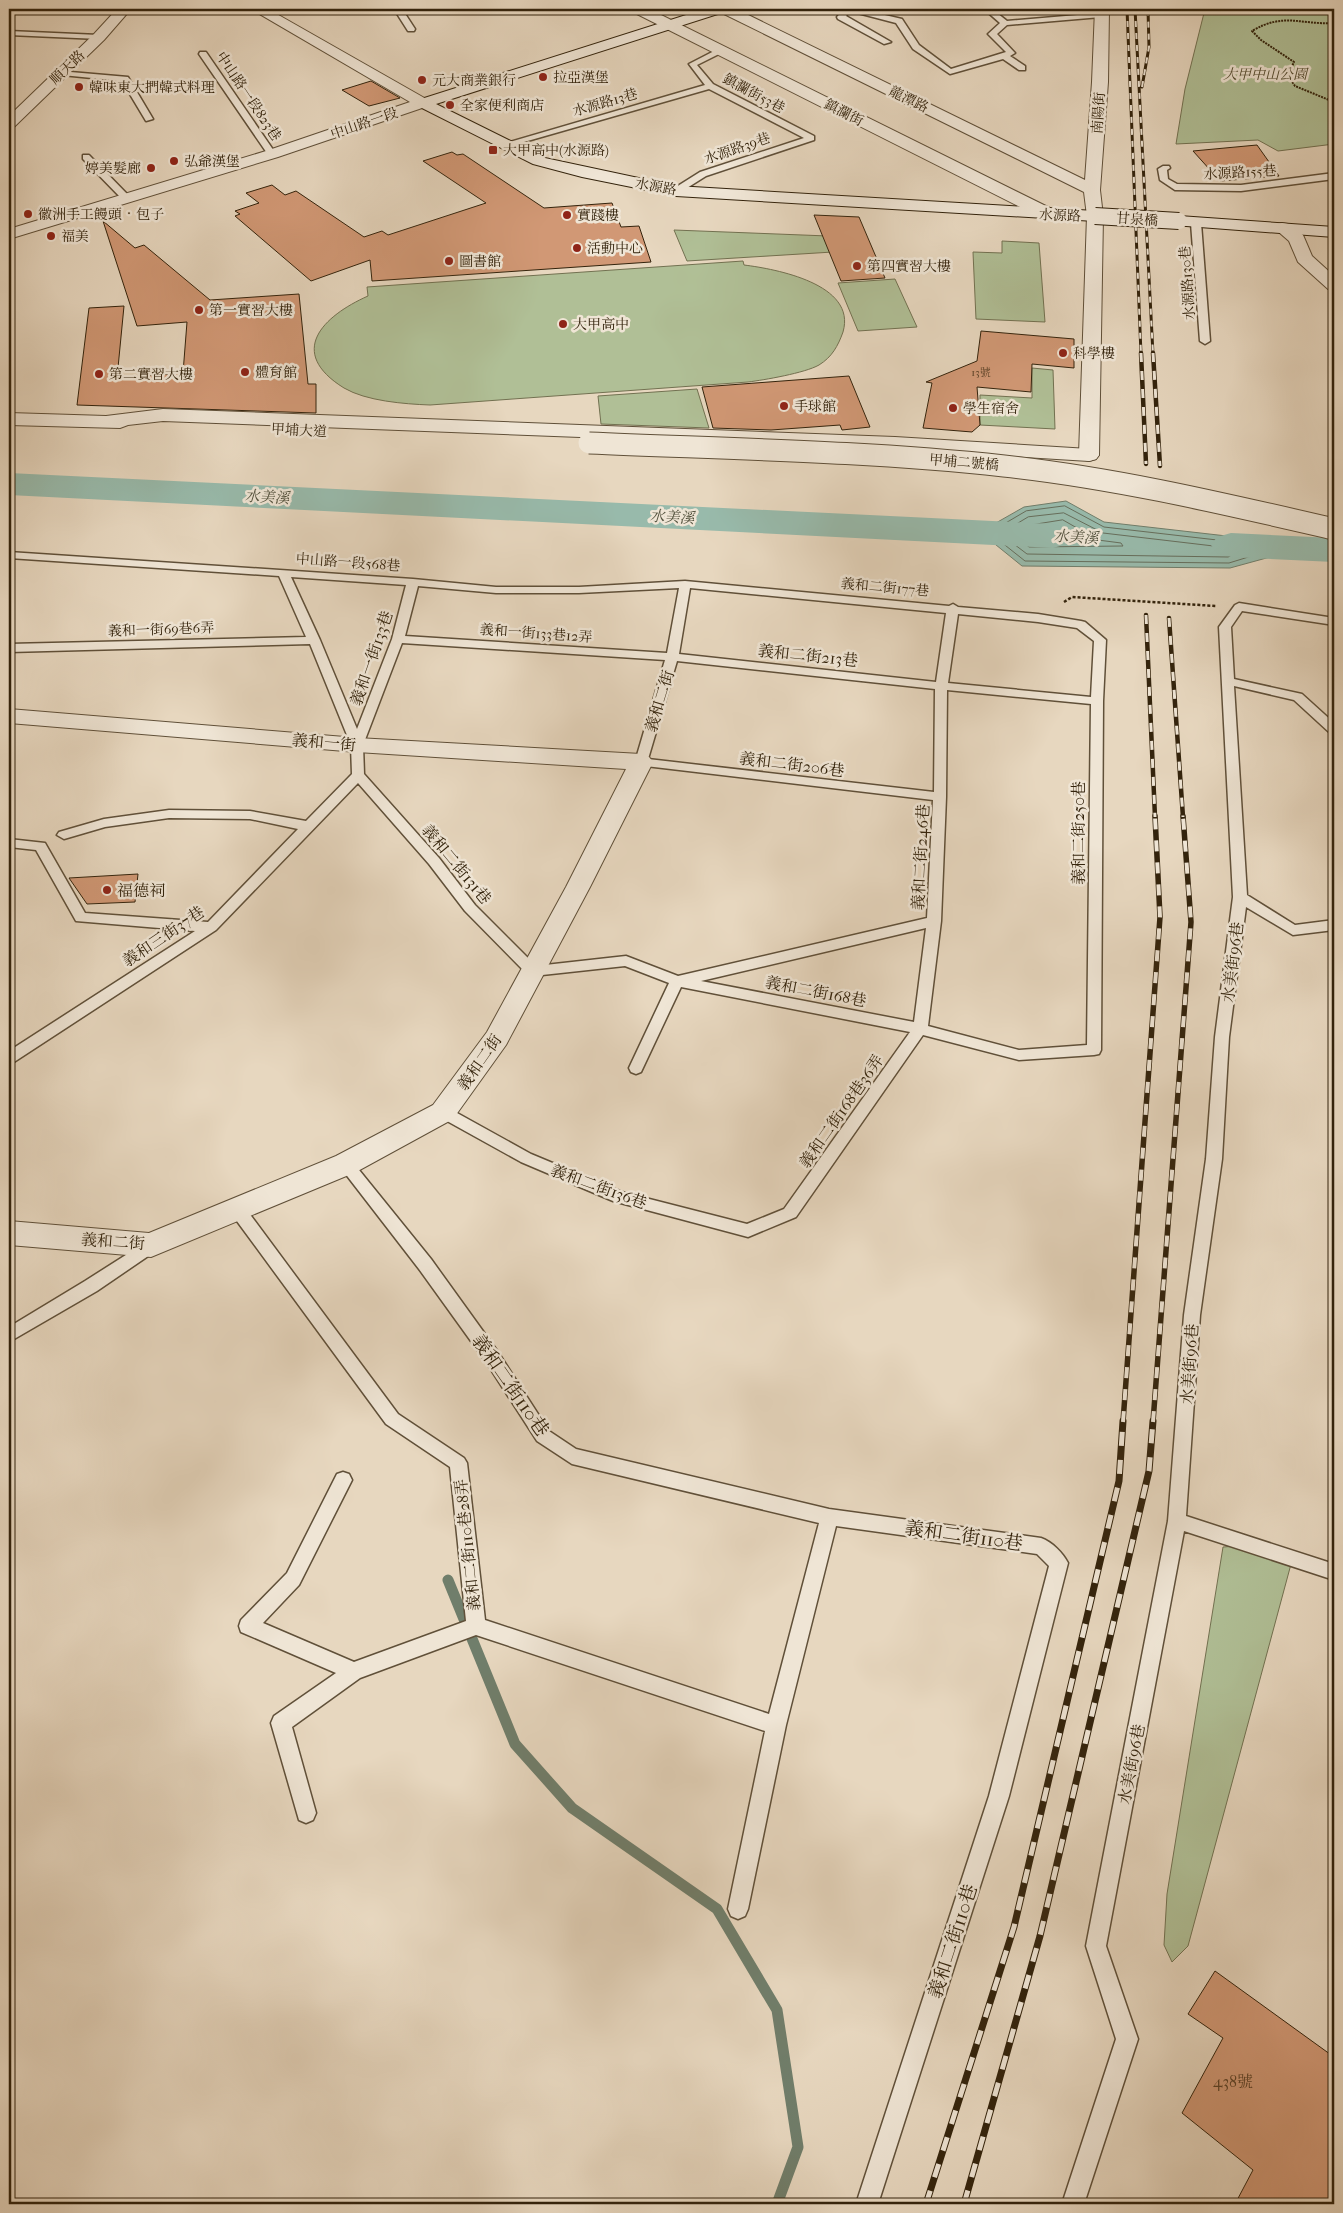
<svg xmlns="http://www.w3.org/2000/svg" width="1343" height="2213" viewBox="0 0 1343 2213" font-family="'IM FELL French Canon','Noto Serif TC',serif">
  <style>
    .green { fill: #b0bf96; stroke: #727151 }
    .water { fill: #98baab; stroke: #707e6b }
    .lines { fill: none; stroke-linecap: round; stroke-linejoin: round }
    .shore { stroke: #666e5c; stroke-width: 1 }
    .stream { stroke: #707e6b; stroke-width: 11 }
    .river { fill: #98baab; fill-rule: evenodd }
    .building { fill: #d19875; stroke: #33230c }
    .service-casing { stroke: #605039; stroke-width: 3 }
    .minor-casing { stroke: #605039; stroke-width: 2 }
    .tertiary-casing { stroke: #605039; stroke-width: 2 }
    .secondary-casing { stroke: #33230c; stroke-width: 2 }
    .path-far1 { stroke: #33230c; stroke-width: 2; stroke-dasharray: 2 1; stroke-linecap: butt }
    .path { stroke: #33230c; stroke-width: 2.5; stroke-dasharray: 3 2; stroke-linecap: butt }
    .service { fill: #efe5d5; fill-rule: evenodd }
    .minor { fill: #efe5d5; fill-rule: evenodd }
    .tertiary { fill: #efe5d5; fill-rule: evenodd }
    .secondary { fill: #efe5d5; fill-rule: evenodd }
    .rail-far3-casing { stroke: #33230c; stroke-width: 3 }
    .rail-far2-casing { stroke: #33230c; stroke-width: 4.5 }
    .rail-far1-casing { stroke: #33230c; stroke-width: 5.5 }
    .rail-casing { stroke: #33230c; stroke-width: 7 }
    .rail-far3 { stroke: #efe5d5; stroke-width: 2; stroke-dasharray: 6; stroke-linecap: butt }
    .rail-far2 { stroke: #efe5d5; stroke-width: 3; stroke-dasharray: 9; stroke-linecap: butt }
    .rail-far1 { stroke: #efe5d5; stroke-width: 4; stroke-dasharray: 11; stroke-linecap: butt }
    .rail { stroke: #efe5d5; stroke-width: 5; stroke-dasharray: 14; stroke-linecap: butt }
    .tertiary-bridge-casing { stroke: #605039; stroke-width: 23; stroke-linecap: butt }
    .secondary-bridge-casing { stroke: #33230c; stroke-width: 18; stroke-linecap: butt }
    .tertiary-bridge { stroke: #efe5d5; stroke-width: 21 }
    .secondary-bridge { stroke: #efe5d5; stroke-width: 16 }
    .poi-dot { fill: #8f2418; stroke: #efe5d5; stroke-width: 2 }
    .labels { text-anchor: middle; stroke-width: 5; stroke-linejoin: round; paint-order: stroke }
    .far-number-label { font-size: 11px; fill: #5a4026 }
    .far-street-label { font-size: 14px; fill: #33230c; stroke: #efe5d5 }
    .far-park-label { font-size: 14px; font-style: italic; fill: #524a2e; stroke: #efe5d5 }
    .far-poi-label { font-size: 14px; fill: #33230c; stroke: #efe5d5; text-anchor: start }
    .far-water-label { font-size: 15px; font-style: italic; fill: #51503c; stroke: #efe5d5 }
    .street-label { font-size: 16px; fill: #33230c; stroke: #efe5d5 }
    .poi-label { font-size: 16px; fill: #33230c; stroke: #efe5d5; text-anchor: start }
    .near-number-label { font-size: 16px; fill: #5a4026 }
    .near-street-label { font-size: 19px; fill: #33230c; stroke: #efe5d5 }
  </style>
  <rect width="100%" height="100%" fill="#e7d7bf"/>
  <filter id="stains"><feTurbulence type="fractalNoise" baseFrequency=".004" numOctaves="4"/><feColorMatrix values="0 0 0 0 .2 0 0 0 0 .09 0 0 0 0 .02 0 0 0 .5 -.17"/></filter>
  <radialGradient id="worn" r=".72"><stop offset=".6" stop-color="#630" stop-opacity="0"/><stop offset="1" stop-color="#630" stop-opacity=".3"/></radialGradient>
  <path class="green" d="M1205,9H1334V144L1278,151L1258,140L1176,144L1185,89Z
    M674,230L828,236L833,252L687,261Z
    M1002,241L1039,243L1045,322L976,319L973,252L1002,253Z
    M743,261L744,265C776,269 857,284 843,332C838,346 832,357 819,365C805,373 764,380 748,382L430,405C404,404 366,401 344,388C286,352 323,316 368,296L367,287Z
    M895,279L917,327L858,331L838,283Z
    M1032,368L1053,370L1055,429L980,425V395L1032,398Z
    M697,389L709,428L601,424L598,396Z
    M1252,1545L1294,1553L1188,1946L1172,1962L1164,1945L1167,1894L1223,1547Z"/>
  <path class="water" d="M1066,501L1104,522L1253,539L1303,548L1230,568L1022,566L980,532L1024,507Z"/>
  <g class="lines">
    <path class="shore" d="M1065,506L1104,527L1252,544L1269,547L1271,550L1229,563L1025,561L991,534L992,531L1026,511Z
      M1064,513L1103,533L1239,549L1241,552L1228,557L1027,554L1002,535L1003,532L1028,517Z
      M1063,520L1098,540L1121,543L1123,546L1029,547L1015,536L1016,533L1031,525Z"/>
    <path class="stream" d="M448,1580L515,1744L572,1808L717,1909L777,2010L798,2147L777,2204"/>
    <path class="river" d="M9,473L1053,524L1067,528L1073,536L1067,544L1053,548L9,495Z
      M1231,533L1334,538V562L1231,557L1217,553L1211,545L1217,537Z"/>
  </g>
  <path class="building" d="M371,81L400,98L369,106L342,90Z
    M1257,145L1279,176L1220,181L1193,151Z
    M452,152L457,155L463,154L544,208L612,203L621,227L639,226L651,262L372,281L370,260L311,281L235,216L240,214L235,211L259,203L246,193L272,185L285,195L296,191L364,237L382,231L388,235L486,203L423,161Z
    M814,215L859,217L885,278L841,281Z
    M103,221L135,248L144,245L210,300L299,294L308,384H316V413L77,405L89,308L124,306L117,378L183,373L187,322L137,326Z
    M981,331L1074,339V368L1032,364L1031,392L977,387L980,425L972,432L923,428L932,383L926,382L977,361Z
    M849,376L870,427L842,430L840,425L771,430L713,428L702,387Z
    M138,874L135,902L87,904L69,878Z
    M1215,1971L1334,2057V2204H1235L1253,2170L1182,2113L1223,2038L1188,2014Z"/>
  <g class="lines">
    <defs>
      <path id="service" d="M394,9H402L415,29L414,31H408Z
        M844,9H859L902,19L919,45L951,69L1006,52L988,34L1000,23L984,9H992L1007,21L1101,13L1105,15L1101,17L1007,25L997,34L1015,53L1010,56L1025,66V70H1019L1003,59L950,74L913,49L896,23L850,11L846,16L891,42L884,44L838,19L837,17Z
        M9,31L99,35L103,37L99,39L9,35Z
        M720,48L724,50L723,52L697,65L713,84L814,136V140L706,176L679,193H673V189L700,172L804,138L709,89L510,146L503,144L705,85L689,64Z
        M200,52H206L276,154L275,156H269L199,54Z
        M59,71L128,77L153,119L146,121L122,81L62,75H59Z
        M83,155H89L129,196V200H123L83,159Z
        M1163,166H1169L1170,168L1167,170L1168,179L1177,184L1241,185L1334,173V179L1241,191L1175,190L1160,180L1158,169Z
        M1196,220L1201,223L1210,341L1205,344L1200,341L1191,223Z
        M9,552L413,579L496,587H579L685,581L949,606L953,604L958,607L1038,614L1081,621L1085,622L1106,640L1103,701L1101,1050L1099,1054L1094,1055L1019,1060L923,1035L796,1217L748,1237L613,1201L521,1162L438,1116L435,1112L438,1108L443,1106L448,1108L531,1154L622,1192L747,1224L784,1209L910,1032L681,987L641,1072L636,1074L631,1072L629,1068L669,983L625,966L533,976L528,975L465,911L429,864L358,783L216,930L14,1062L9,1063V1051L195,931L76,921L36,850L9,847V839L45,843L85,913L208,922L298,829L250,819L169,818L105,827L64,839L57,835L59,832L104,819L169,810L250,811L306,821L352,774L351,745L310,644L9,652V644L306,637L279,576L9,558ZM291,577L406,585L392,639L357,729L320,640ZM418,586L496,593H579L679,588L667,653L405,636ZM690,588L946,613L936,682L679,654ZM958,614L1038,622L1077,628L1094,641L1091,697L948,683ZM402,643L665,660L635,762L637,765L933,800L927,918L678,976L626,956L536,966L475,905L439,858L364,774L363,745ZM677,661L935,689L934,792L648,759ZM947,690L1091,704L1087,1045L1019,1050L928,1026L941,921L946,797ZM926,928L914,1022L701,981Z
        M1239,603L1334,618V625L1242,611L1231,627L1234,679L1302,694L1334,723V734L1330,733L1294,700L1234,686L1247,895L1295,925L1334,920V930L1293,935L1246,907L1229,1037L1222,1159L1200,1315L1186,1516L1334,1564V1580L1184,1531L1106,1946L1138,2039L1084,2204H1062L1116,2039L1086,1946L1168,1521L1184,1315L1206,1159L1215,1037L1233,897L1219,627L1235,605Z
        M346,1158L351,1160L431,1259L498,1352L549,1431L576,1449L829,1509L1041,1538C1052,1542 1063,1553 1068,1563L1009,1796L878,2204H856L989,1796L1049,1566L1037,1554L836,1526L786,1725L748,1909L745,1916L738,1919L731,1916L728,1909L765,1731L476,1635L360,1678L292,1727L316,1813L313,1820L306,1823L299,1820L271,1723L274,1716L336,1673L241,1632L239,1626L241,1620L287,1573L337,1474L343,1472L349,1474L352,1480L299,1585L263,1623L354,1662L466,1621L450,1467L386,1424L231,1213L229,1209L231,1205L237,1203L243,1205L398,1414L464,1458L467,1463L485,1620L769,1714L819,1523L572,1464L537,1441L486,1362L419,1269L341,1168L338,1164L341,1160Z
        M151,1239L157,1240L159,1245L157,1250L97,1291L9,1342V1327L85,1281Z"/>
      <path id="minor" d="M251,9H268L428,100L431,103L428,106L278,157L9,239V229L266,151L410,102Z
        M631,9H649L1056,211L1058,215L1056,219H1044L633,12Z
        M718,9H736L1085,180L1092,82L1095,9H1109L1108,82L1100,190L1103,216L1099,455L1096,459L1089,461L1082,459L1079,455L1087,216L1084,192L720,12Z
        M9,709L357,738L641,754L649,757L653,762L590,887L506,1045L453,1119L356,1172L151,1257L9,1245V1221L149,1233L336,1156L433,1105L487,1032L566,887L626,769L357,752L9,723Z"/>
      <path id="tertiary" d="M117,9H131L104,40L14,127L9,129V116L94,34Z
        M1282,223L1288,224L1303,235L1312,256L1334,276V290L1328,289L1298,262L1289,241L1274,228L1276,224Z
        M163,409L895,437L1089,449L1096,451L1099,455L1096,459L1089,461L895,449L163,421L128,425L120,428L9,425V413L106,416Z"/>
      <path id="secondary" d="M705,9H726L724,12L436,104L545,158L676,186L1095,211L1101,212L1103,216L1101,220L1095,221L676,196L582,177L533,164L418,106L415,103L418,100Z
        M1179,216L1334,227V237L1173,225L1171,221L1173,217Z"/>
    </defs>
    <use href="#service" class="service-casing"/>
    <use href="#minor" class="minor-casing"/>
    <use href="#tertiary" class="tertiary-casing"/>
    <use href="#secondary" class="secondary-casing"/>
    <path class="path-far1" d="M1334,23C1300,25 1284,12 1252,31L1261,40L1294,62L1288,75L1295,86L1334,102"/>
    <path class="path" d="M1064,602L1072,597L1216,606"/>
    <use href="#service" class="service"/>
    <use href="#minor" class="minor"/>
    <use href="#tertiary" class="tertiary"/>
    <use href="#secondary" class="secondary"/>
    <defs>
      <path id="rail-far3" d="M1127,9L1141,354
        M1135,9L1153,354
        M1142,87L1149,47L1148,9"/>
      <path id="rail-far2" d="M1141,353L1146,464
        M1153,353L1160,466
        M1146,615L1155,817
        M1169,618L1183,817"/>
      <path id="rail-far1" d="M1123,1422L1160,917L1155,816
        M1153,1422L1191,922L1183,816"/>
      <path id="rail" d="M926,2204L1014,1927L1119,1481L1123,1421
        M964,2204L1040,1936L1149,1471L1153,1421"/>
    </defs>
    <use href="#rail-far3" class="rail-far3-casing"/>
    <use href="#rail-far2" class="rail-far2-casing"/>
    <use href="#rail-far1" class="rail-far1-casing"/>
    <use href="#rail" class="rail-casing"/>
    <use href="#rail-far3" class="rail-far3"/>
    <use href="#rail-far2" class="rail-far2"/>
    <use href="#rail-far1" class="rail-far1"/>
    <use href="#rail" class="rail"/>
    <defs>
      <path id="tertiary-bridge" d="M589,443C727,449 867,451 1004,466C1116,478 1225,504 1334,529"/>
      <path id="secondary-bridge" d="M1095,216L1179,221"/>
    </defs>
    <use href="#tertiary-bridge" class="tertiary-bridge-casing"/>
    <use href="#secondary-bridge" class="secondary-bridge-casing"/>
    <use href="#tertiary-bridge" class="tertiary-bridge"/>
    <use href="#secondary-bridge" class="secondary-bridge"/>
  </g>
  <g class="poi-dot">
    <circle cx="543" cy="77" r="5"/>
    <circle cx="422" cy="80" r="5"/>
    <circle cx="79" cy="87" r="5"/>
    <circle cx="450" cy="105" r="5"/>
    <rect x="488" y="145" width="10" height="10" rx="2.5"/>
    <circle cx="174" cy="161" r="5"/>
    <circle cx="151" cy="168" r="5"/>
    <circle cx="28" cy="214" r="5"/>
    <circle cx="567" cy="215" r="5"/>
    <circle cx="51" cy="236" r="5"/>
    <circle cx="577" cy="248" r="5"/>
    <circle cx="449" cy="261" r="5"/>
    <circle cx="857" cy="266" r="5"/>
    <circle cx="199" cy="310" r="5"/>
    <circle cx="563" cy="324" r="5"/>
    <circle cx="1063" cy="353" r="5"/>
    <circle cx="245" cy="372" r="5"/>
    <circle cx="99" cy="374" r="5"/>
    <circle cx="784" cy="406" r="5"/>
    <circle cx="953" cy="408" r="5"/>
    <circle cx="107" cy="890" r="5"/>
  </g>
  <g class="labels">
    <g class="far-number-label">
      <text x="981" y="376">13號</text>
    </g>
    <g class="far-street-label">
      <text transform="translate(67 67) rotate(-44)" y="5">順天路</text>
      <text transform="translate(754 93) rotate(28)" y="5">鎮瀾街53巷</text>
      <text transform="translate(249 96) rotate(56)" y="5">中山路一段823巷</text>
      <text transform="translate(909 99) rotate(26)" y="5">龍潭路</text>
      <text transform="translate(605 102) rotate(-16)" y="5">水源路13巷</text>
      <text transform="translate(844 112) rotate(27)" y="5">鎮瀾街</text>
      <text transform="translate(1098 113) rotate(-86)" y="5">南陽街</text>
      <text transform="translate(364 123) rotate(-19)" y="5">中山路一段</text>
      <text transform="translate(737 148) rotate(-19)" y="5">水源路39巷</text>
      <text transform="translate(1240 172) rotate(-3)" y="5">水源路155巷</text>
      <text transform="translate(656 186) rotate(10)" y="5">水源路</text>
      <text transform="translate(1060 215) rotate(2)" y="5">水源路</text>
      <text transform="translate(1137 219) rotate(4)" y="5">甘泉橋</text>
      <text transform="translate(1187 283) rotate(-94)" y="5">水源路130巷</text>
      <text transform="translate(299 430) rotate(3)" y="5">甲埔大道</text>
      <text transform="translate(964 462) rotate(5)" y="5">甲埔二號橋</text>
      <text transform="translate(348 562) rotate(4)" y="5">中山路一段568巷</text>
      <text transform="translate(885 587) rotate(5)" y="5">義和二街177巷</text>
      <text transform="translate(161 629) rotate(-2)" y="5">義和一街69巷6弄</text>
      <text transform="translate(536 633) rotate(4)" y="5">義和一街133巷12弄</text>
    </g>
    <g class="far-park-label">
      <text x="1265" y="79">大甲中山公園</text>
    </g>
    <g class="far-poi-label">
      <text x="553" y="82">拉亞漢堡</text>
      <text x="432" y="85">元大商業銀行</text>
      <text x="89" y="92">韓味東大捫韓式料理</text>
      <text x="460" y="110">全家便利商店</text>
      <text x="503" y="155">大甲高中(水源路)</text>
      <text x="184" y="166">弘爺漢堡</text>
      <text x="141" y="173" text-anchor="end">婷美髮廊</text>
      <text x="38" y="219">徽洲手工饅頭‧包子</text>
      <text x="577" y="220">實踐樓</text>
      <text x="61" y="241">福美</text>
      <text x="587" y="253">活動中心</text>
      <text x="459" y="266">圖書館</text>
      <text x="867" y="271">第四實習大樓</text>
      <text x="209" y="315">第一實習大樓</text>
      <text x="573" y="329">大甲高中</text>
      <text x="1073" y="358">科學樓</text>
      <text x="255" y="377">體育館</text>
      <text x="109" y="379">第二實習大樓</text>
      <text x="794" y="411">手球館</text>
      <text x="963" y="413">學生宿舍</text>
    </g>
    <g class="far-water-label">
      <text transform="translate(267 497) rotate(3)" y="5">水美溪</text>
      <text transform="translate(672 517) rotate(3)" y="5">水美溪</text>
      <text transform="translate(1076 537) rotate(3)" y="5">水美溪</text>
    </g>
    <g class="street-label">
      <text transform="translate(808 655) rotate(6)" y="6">義和二街213巷</text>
      <text transform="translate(371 658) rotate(-71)" y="6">義和一街133巷</text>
      <text transform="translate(659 701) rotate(-73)" y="6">義和二街</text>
      <text transform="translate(324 742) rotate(5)" y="6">義和一街</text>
      <text transform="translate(792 764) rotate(7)" y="6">義和二街206巷</text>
      <text transform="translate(1078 833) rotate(-90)" y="6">義和二街250巷</text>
      <text transform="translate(920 857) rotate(-87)" y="6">義和二街246巷</text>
      <text transform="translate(457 864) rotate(50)" y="6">義和二街131巷</text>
      <text transform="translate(163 936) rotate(-34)" y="6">義和三街37巷</text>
      <text transform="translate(1232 962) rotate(-83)" y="6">水美街96巷</text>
      <text transform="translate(816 991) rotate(11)" y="6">義和二街168巷</text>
      <text transform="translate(479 1062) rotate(-55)" y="6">義和二街</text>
      <text transform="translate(841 1111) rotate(-55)" y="6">義和二街168巷36弄</text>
      <text transform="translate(599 1186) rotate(20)" y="6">義和二街136巷</text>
      <text transform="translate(113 1241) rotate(4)" y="6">義和二街</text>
      <text transform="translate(1189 1364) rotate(-86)" y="6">水美街96巷</text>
      <text transform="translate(467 1545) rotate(-96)" y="6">義和二街110巷28弄</text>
      <text transform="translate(1131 1764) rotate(-79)" y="6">水美街96巷</text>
    </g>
    <g class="poi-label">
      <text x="117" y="896">福德祠</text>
    </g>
    <g class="near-number-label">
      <text x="1233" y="2087">438號</text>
    </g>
    <g class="near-street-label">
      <text transform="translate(511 1385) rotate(55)" y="7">義和二街110巷</text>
      <text transform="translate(964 1535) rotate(8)" y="7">義和二街110巷</text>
      <text transform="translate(952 1941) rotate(-72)" y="7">義和二街110巷</text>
    </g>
  </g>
  <rect width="1343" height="2213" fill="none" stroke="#e7d7bf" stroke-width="30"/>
  <rect x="10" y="10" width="1323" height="2193" fill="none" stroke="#33230c" stroke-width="2.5"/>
  <rect x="15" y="15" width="1313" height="2183" fill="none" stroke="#33230c"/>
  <rect width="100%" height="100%" filter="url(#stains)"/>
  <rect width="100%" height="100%" fill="url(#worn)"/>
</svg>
